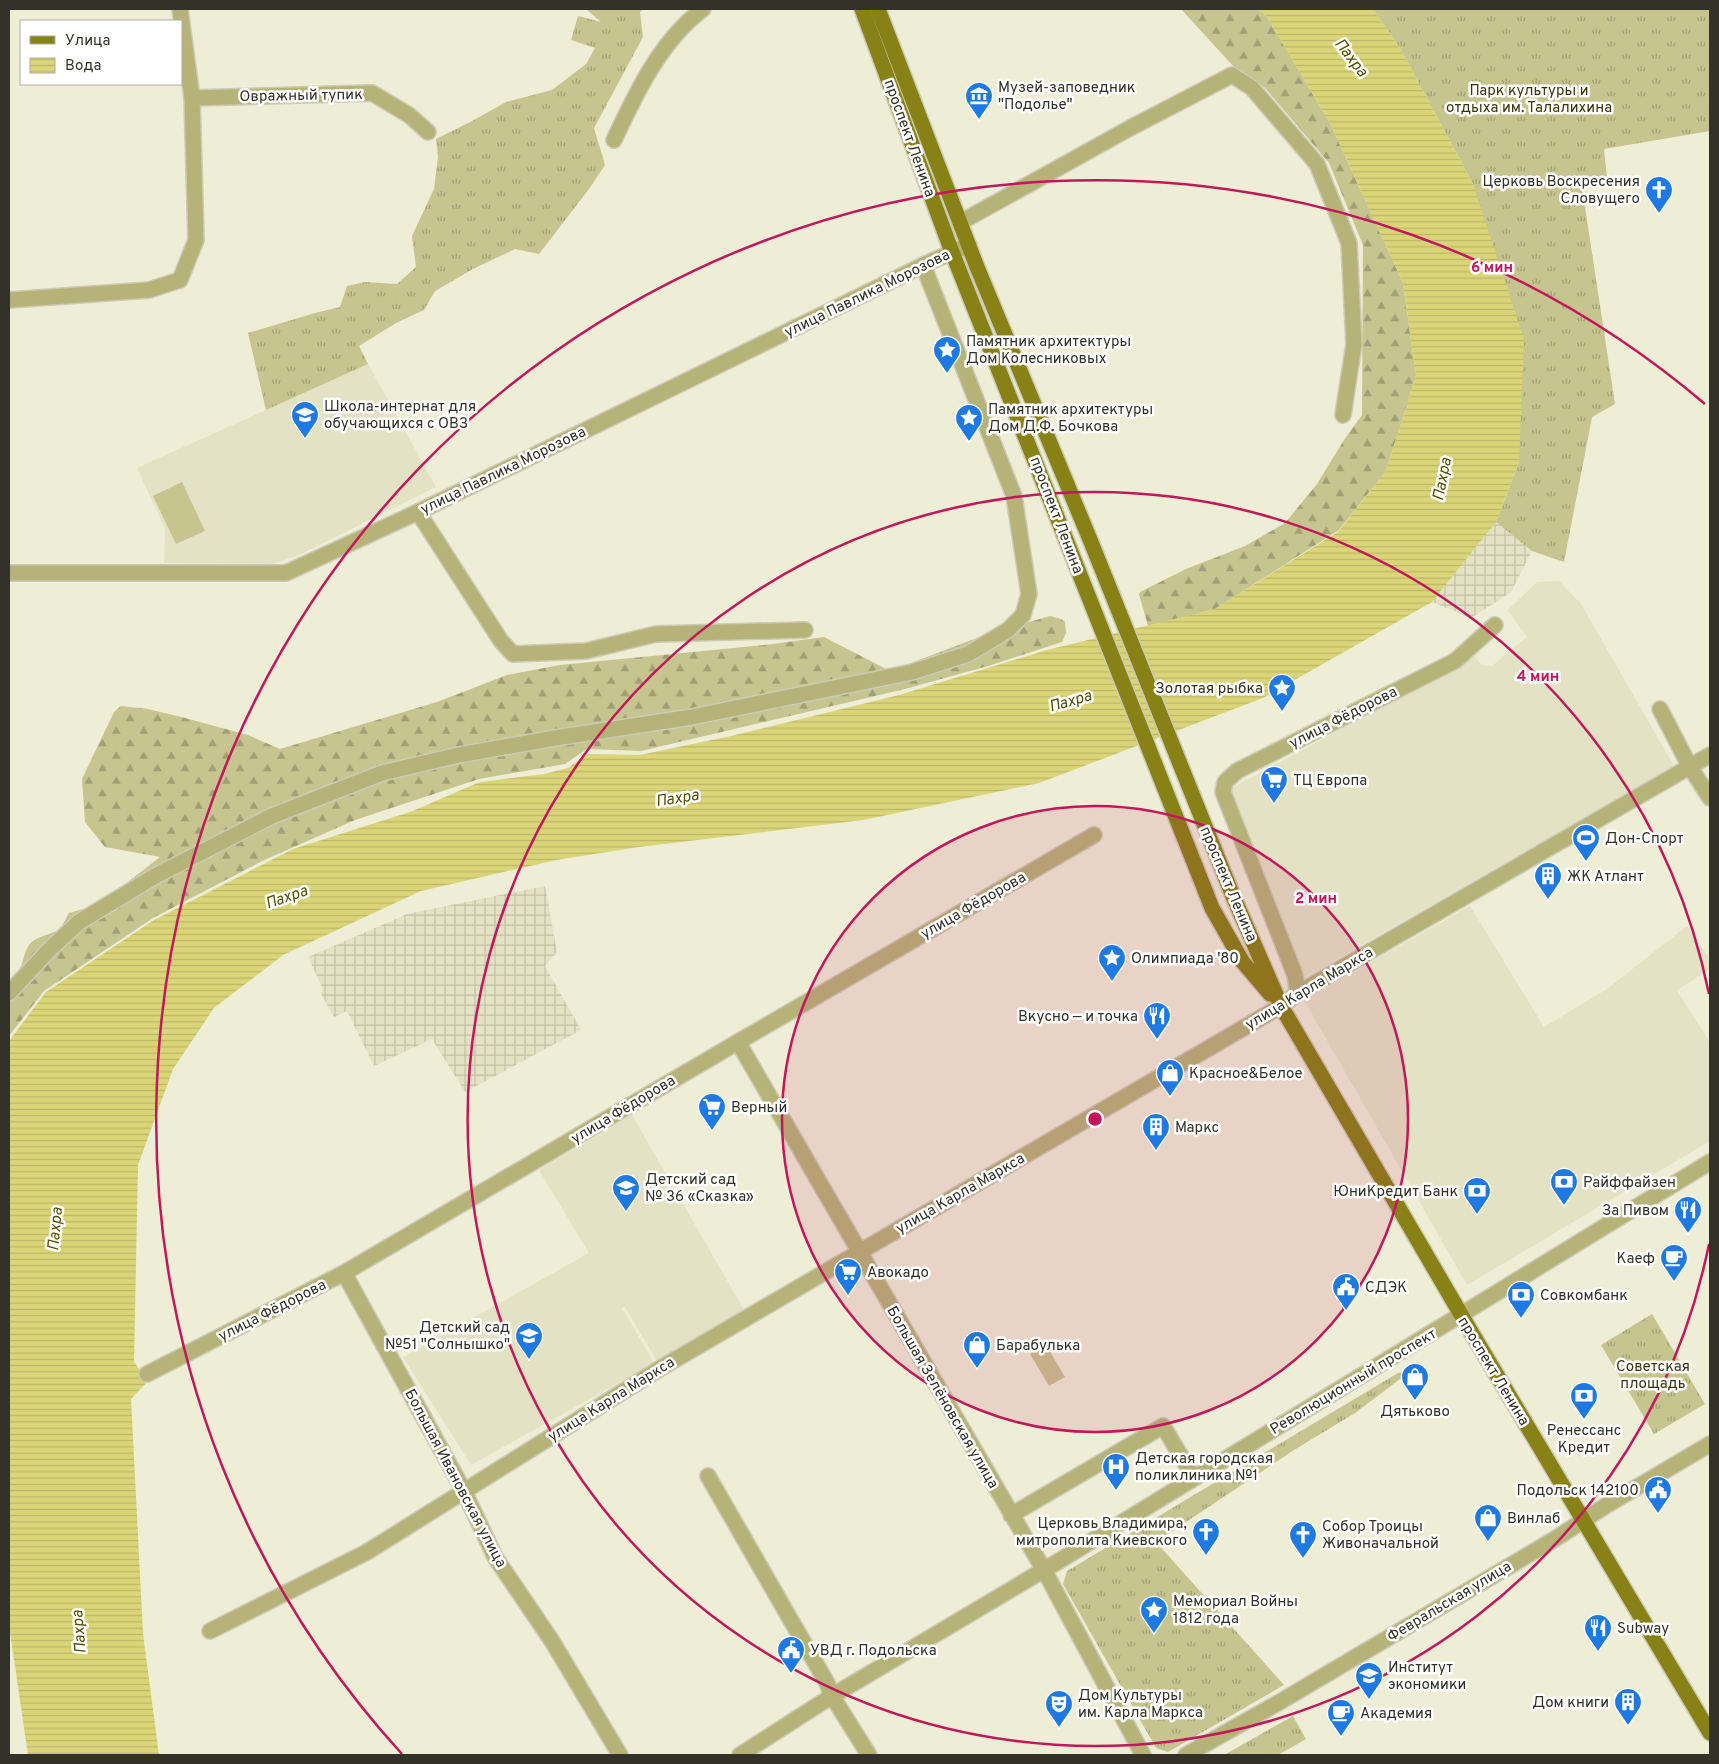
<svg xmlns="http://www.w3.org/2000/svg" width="1719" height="1764" viewBox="0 0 1719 1764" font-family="Overpass,sans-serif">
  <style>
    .built { fill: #e3e2c4 }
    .industrial { fill: url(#industrial-grid) }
    .grass { fill: url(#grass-tufts) }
    .forest { fill: url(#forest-firs) }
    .garden { fill: #c6c48f }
    .water { fill: url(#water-rules) }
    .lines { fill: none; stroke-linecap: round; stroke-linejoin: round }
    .minor-casing { stroke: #cccbb7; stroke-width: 18 }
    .tertiary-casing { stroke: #cccbb7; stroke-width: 18 }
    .primary-casing { stroke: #cccbb7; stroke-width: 18 }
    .minor { stroke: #b6b378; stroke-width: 15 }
    .tertiary { stroke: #b6b378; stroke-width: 15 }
    .primary { stroke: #888116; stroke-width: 15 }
    .ring { fill: none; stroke: #c2185b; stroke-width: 2.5 }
    .labels { text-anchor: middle; stroke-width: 5; stroke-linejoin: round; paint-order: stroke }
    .poi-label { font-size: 15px; fill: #323229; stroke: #fff; text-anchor: start }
    .park-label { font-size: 15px; fill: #3b3810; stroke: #fff }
    .street-label { font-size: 15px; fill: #323229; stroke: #fff }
    .water-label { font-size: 16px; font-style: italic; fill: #524e02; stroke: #fff }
    .centre { fill: #c2185b; stroke: #fff; stroke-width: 2.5 }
    .ring-label { font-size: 15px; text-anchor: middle; font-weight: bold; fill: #c2185b; stroke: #fff; stroke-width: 5; stroke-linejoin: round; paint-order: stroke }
  </style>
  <defs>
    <pattern id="industrial-grid" width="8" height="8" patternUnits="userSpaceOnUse" patternTransform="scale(1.25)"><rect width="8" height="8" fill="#e3e2c4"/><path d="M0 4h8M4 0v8" fill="none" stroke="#c3c2a8"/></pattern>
    <pattern id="grass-tufts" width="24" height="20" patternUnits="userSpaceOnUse" patternTransform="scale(1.25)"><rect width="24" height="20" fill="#c6c48f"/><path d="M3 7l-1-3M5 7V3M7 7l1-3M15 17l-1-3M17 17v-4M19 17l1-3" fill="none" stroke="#a1a075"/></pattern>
    <pattern id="forest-firs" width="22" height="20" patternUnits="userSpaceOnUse" patternTransform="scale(1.25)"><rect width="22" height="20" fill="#c6c48f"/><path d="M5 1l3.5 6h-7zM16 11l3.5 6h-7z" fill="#a1a075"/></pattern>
    <pattern id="water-rules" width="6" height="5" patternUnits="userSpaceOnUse" patternTransform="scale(1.25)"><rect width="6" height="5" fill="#dad578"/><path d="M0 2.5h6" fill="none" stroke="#bcb768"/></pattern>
  </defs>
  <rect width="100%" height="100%" fill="#eeedd6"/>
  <path class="built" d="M368,364L436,487L301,554L272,564L164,563L165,528L137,468Z
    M1559,581L1581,604L1674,766L1304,978L1230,789L1452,669L1474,655L1481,665L1492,666L1527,637L1508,610L1537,582Z
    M1470,906L1544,1027L1607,989L1687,926L1710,959V969L1677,990L1710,1043V1141L1467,1285L1304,1000Z
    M632,1115L744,1310L657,1361L625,1307L622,1308L654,1363L471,1465L403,1357L589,1253L539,1170Z"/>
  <path class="industrial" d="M1496,522L1532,551L1511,592L1471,618L1432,602Z
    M545,886L557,952L545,966L581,1030L465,1092L432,1039L374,1066L347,1011L334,1017L321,994L323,989L308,957L407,914Z"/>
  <path class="grass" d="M586,9H643L640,12L643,37L594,128L605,165L589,189L539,254L515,249L473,269L435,291L424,310L396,323L359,346L368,364L266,410L248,333L315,313L340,307L347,286L365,282L397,284L416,267L412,236L434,189L438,157L436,139L474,120L506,102L552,90L586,64L595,48L571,40L578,16L601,22Z
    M1373,9H1710V131L1604,149L1607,178L1581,181L1615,404L1592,417L1564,562L1532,551L1496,522L1519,462L1473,184L1400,48Z
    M1652,1314L1705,1404L1654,1434L1601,1345Z
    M1412,1370L1355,1413L1294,1450L1156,1542L1284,1685L1168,1752L1156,1748L1063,1584L1067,1571L1398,1373Z
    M1293,1716L1306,1739L1278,1755H1224Z"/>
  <path class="forest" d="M1181,9H1258L1267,17L1331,125L1403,283L1416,376L1386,471L1339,530L1215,609L1148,626L1139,594L1140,592L1186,569L1245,546L1285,523L1317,484L1344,440L1362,415L1363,245L1329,163L1265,88L1234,67Z
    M1050,616L1061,619L1065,622L1066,633L1062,642L988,666L905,689L641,751L587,749L565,764L479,779L355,820L262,861L153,918L44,991L9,1036V980C25,971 20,961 28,947C34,936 48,936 58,930C63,926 66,918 69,913L94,906L124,885L160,857L105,847L85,822L82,779L114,712L121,706L148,709L185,718L248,735L280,749L437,702L507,675L560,665L765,645L824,637L890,671L990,633Z"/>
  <path class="garden" d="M182,482L205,531L176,544L153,496Z
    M1046,1345L1065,1377L1049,1386L1030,1354Z"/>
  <path class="water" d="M1258,9H1373L1400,48L1473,184L1524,339L1519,462L1496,522L1432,602L1263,698L1039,783L863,820L639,847L556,860L421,891L283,955L214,1008L173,1069L138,1165L134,1362L148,1381L131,1399L143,1634L159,1755H28L9,1625V1041L46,992L154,920L293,849L410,812L480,782L544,774L568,768L588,754L640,755L731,736L899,695L1047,650L1215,609L1338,532L1386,471L1416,376L1403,283L1331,125L1267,17Z"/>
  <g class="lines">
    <defs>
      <path id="minor" d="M192,98L372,93L409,115L428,132
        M614,140C636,93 661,40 703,9
        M961,222L1130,128L1232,75L1252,88L1317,164L1349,243L1354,344L1343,415
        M9,300L149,290L180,280L196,240L192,98L180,9
        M418,512L501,641L513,654L586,651L656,634L805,630
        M1660,709L1690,767L1710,798
        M9,993L49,950L79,922L157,875L272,816L382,773L459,755L555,738L692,717L912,672L968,654L1008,630L1023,615L1029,594L1014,496L923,265
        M1298,993L1295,975L1223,792L1225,782L1237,771L1455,661L1495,625
        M738,1042L1044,1570L1143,1755
        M344,1273L464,1491L495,1557L552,1641L620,1755
        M147,1374L344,1273L738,1042L1094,835
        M708,1476L827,1683L832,1696L869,1755
        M1011,1515L1163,1426L1194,1478
        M210,1631L367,1552L659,1369L1281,1006L1298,993L1710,755
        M740,1755L832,1696L1059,1561L1710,1162
        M1186,1755L1278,1703L1555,1539L1607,1505L1710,1444"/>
      <path id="tertiary" d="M9,573H286L418,512L932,261L969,245"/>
      <path id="primary" d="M862,9L952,252L1212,908L1242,961L1270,994
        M878,9L977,267L1091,542L1233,896L1281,1006L1473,1335L1710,1733"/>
    </defs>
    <use href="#minor" class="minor-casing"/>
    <use href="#tertiary" class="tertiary-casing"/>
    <use href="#primary" class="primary-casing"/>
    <use href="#minor" class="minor"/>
    <use href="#tertiary" class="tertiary"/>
    <use href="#primary" class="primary"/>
  </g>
  <circle cx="1095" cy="1119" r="313" fill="#c2185b" fill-opacity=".12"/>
  <g class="ring">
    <circle cx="1095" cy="1119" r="313"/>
    <path d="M1709 1244A627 627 0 1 1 1709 994"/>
    <path d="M402 1754A940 940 0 0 1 1705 404"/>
  </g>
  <defs>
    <symbol id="museum-pin" viewBox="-11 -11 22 30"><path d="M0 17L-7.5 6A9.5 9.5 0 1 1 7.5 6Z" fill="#1f79e3" stroke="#fff"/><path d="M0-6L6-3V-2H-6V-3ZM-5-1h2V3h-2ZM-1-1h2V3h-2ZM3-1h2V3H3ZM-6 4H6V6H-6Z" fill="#fff"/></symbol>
    <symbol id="church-pin" viewBox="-11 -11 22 30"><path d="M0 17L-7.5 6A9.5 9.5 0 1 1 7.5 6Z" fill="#1f79e3" stroke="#fff"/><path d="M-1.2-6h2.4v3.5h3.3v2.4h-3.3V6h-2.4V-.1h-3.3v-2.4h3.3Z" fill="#fff"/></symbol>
    <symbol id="sight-pin" viewBox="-11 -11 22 30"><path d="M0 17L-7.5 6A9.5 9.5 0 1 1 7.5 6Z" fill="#1f79e3" stroke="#fff"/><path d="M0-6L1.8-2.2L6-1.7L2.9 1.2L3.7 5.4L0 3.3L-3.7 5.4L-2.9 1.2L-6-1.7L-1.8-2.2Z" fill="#fff"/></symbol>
    <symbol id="school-pin" viewBox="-11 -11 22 30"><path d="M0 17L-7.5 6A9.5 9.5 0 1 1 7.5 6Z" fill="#1f79e3" stroke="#fff"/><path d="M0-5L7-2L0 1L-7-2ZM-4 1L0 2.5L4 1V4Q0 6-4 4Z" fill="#fff"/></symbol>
    <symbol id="supermarket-pin" viewBox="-11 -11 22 30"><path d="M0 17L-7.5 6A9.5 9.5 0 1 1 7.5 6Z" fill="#1f79e3" stroke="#fff"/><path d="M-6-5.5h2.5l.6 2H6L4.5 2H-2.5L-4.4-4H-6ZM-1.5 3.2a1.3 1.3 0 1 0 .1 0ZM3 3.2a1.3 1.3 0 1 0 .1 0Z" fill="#fff"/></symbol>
    <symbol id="stadium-pin" viewBox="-11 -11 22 30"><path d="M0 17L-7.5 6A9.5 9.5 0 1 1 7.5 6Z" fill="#1f79e3" stroke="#fff"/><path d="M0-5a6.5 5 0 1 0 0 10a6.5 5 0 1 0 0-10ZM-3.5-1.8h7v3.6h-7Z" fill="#fff"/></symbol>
    <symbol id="building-pin" viewBox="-11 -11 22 30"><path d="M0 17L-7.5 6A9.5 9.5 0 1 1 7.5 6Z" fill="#1f79e3" stroke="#fff"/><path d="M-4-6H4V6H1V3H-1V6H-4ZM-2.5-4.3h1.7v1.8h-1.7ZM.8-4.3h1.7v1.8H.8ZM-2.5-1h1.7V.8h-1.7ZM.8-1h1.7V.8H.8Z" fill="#fff"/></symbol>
    <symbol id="restaurant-pin" viewBox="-11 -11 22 30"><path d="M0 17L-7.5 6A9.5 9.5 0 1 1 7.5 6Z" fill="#1f79e3" stroke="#fff"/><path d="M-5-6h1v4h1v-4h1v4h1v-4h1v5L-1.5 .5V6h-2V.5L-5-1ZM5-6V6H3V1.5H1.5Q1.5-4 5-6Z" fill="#fff"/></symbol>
    <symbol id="shop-pin" viewBox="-11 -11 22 30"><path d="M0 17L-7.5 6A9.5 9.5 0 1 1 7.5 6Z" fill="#1f79e3" stroke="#fff"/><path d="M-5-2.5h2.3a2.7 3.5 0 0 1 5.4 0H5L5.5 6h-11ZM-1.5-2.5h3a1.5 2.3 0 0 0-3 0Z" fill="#fff"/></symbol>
    <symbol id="bank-pin" viewBox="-11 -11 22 30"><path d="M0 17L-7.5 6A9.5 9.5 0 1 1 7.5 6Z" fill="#1f79e3" stroke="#fff"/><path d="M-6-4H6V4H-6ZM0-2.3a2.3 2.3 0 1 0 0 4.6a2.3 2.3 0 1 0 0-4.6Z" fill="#fff"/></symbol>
    <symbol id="cafe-pin" viewBox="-11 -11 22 30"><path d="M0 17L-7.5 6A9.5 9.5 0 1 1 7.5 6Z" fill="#1f79e3" stroke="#fff"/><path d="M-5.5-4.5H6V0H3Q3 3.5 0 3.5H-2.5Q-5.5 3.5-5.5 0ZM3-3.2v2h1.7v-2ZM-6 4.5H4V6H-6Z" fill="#fff"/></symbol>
    <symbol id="civic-pin" viewBox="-11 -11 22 30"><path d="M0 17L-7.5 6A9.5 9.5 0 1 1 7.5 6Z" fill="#1f79e3" stroke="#fff"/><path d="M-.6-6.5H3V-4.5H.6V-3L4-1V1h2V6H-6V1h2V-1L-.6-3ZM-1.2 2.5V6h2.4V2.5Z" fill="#fff"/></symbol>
    <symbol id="hospital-pin" viewBox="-11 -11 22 30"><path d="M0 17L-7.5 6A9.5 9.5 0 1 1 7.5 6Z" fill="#1f79e3" stroke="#fff"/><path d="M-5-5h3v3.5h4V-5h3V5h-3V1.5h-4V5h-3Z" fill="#fff"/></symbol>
    <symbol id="university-pin" viewBox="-11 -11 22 30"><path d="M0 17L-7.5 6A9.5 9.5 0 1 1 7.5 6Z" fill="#1f79e3" stroke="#fff"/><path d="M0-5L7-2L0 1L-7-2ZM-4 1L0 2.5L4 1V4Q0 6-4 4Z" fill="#fff"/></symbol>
    <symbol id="theatre-pin" viewBox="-11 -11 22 30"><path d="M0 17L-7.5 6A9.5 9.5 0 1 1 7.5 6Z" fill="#1f79e3" stroke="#fff"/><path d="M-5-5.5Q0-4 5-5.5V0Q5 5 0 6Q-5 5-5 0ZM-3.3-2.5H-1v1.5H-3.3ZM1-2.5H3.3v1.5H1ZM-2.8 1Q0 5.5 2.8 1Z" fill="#fff"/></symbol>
  </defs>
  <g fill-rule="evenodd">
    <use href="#museum-pin" x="963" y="80" width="32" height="43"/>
    <use href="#church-pin" x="1643" y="174" width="32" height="43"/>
    <use href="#sight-pin" x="931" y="334" width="32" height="43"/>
    <use href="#school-pin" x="289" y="399" width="32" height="43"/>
    <use href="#sight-pin" x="953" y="402" width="32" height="43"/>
    <use href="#sight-pin" x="1266" y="672" width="32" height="43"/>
    <use href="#supermarket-pin" x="1258" y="764" width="32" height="43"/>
    <use href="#stadium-pin" x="1570" y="822" width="32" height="43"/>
    <use href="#building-pin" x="1532" y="860" width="32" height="43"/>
    <use href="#sight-pin" x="1096" y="942" width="32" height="43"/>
    <use href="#restaurant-pin" x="1141" y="1000" width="32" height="43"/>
    <use href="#shop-pin" x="1154" y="1057" width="32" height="43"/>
    <use href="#supermarket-pin" x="696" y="1091" width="32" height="43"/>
    <use href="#building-pin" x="1140" y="1111" width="32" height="43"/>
    <use href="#bank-pin" x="1548" y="1166" width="32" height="43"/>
    <use href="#school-pin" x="610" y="1172" width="32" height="43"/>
    <use href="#bank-pin" x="1461" y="1175" width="32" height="43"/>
    <use href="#restaurant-pin" x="1672" y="1194" width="32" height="43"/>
    <use href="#cafe-pin" x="1658" y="1242" width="32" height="43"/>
    <use href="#supermarket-pin" x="832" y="1256" width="32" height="43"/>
    <use href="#civic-pin" x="1330" y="1271" width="32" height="43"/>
    <use href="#bank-pin" x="1505" y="1279" width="32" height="43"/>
    <use href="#school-pin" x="513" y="1320" width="32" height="43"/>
    <use href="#shop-pin" x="961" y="1329" width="32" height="43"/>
    <use href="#shop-pin" x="1399" y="1361" width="32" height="43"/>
    <use href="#bank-pin" x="1568" y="1380" width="32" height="43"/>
    <use href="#hospital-pin" x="1100" y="1451" width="32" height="43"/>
    <use href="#civic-pin" x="1642" y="1474" width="32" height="43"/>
    <use href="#shop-pin" x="1472" y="1502" width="32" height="43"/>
    <use href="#church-pin" x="1190" y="1516" width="32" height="43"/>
    <use href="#church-pin" x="1287" y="1519" width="32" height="43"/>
    <use href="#sight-pin" x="1138" y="1594" width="32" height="43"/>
    <use href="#restaurant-pin" x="1582" y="1612" width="32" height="43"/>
    <use href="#civic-pin" x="775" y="1634" width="32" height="43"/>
    <use href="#university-pin" x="1353" y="1660" width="32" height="43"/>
    <use href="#building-pin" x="1612" y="1686" width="32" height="43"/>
    <use href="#theatre-pin" x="1043" y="1688" width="32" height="43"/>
    <use href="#cafe-pin" x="1325" y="1697" width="32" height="43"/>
  </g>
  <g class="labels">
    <g class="poi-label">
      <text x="998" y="92">Музей-заповедник<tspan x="998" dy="17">"Подолье"</tspan></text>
      <text x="1640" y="186" text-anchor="end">Церковь Воскресения<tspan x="1640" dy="17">Словущего</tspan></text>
      <text x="966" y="346">Памятник архитектуры<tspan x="966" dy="17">Дом Колесниковых</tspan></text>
      <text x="324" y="411">Школа-интернат для<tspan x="324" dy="17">обучающихся с ОВЗ</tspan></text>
      <text x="988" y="414">Памятник архитектуры<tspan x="988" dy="17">Дом Д.Ф. Бочкова</tspan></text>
      <text x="1263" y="693" text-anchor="end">Золотая рыбка</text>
      <text x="1293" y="785">ТЦ Европа</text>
      <text x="1605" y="843">Дон-Спорт</text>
      <text x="1567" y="881">ЖК Атлант</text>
      <text x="1131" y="963">Олимпиада '80</text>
      <text x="1138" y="1021" text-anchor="end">Вкусно — и точка</text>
      <text x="1189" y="1078">Красное&amp;Белое</text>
      <text x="731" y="1112">Верный</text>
      <text x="1175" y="1132">Маркс</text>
      <text x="645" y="1184">Детский сад<tspan x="645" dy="17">№ 36 «Сказка»</tspan></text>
      <text x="1583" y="1187">Райффайзен</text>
      <text x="1458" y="1196" text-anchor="end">ЮниКредит Банк</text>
      <text x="1669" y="1215" text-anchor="end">За Пивом</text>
      <text x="1655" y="1263" text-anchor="end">Каеф</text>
      <text x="867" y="1277">Авокадо</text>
      <text x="1365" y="1292">СДЭК</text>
      <text x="1540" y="1300">Совкомбанк</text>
      <text x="510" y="1332" text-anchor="end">Детский сад<tspan x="510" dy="17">№51 "Солнышко"</tspan></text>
      <text x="996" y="1350">Барабулька</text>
      <text x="1415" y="1416" text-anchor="middle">Дятьково</text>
      <text x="1584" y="1435" text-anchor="middle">Ренессанс<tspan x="1584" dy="17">Кредит</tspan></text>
      <text x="1135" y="1463">Детская городская<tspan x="1135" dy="17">поликлиника №1</tspan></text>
      <text x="1639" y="1495" text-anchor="end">Подольск 142100</text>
      <text x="1507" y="1523">Винлаб</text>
      <text x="1187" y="1528" text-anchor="end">Церковь Владимира,<tspan x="1187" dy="17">митрополита Киевского</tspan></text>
      <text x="1322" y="1531">Собор Троицы<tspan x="1322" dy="17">Живоначальной</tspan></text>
      <text x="1173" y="1606">Мемориал Войны<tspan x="1173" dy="17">1812 года</tspan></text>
      <text x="1617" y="1633">Subway</text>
      <text x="810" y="1655">УВД г. Подольска</text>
      <text x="1388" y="1672">Институт<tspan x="1388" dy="17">экономики</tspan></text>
      <text x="1078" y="1700">Дом Культуры<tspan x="1078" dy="17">им. Карла Маркса</tspan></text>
      <text x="1609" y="1707" text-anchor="end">Дом книги</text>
      <text x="1360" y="1718">Академия</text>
    </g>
    <g class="park-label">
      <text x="1529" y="95">Парк культуры и<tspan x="1529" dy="17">отдыха им. Талалихина</tspan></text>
      <text x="1653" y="1371">Советская<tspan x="1653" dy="17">площадь</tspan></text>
    </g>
    <g class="street-label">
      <text transform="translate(301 95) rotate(-1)" y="5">Овражный тупик</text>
      <text transform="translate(910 138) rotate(70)" y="5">проспект Ленина</text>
      <text transform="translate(867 293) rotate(-26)" y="5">улица Павлика Морозова</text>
      <text transform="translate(503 470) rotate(-26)" y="5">улица Павлика Морозова</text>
      <text transform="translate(1057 515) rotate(69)" y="5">проспект Ленина</text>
      <text transform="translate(1343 717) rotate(-27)" y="5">улица Фёдорова</text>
      <text transform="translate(1229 884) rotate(67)" y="5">проспект Ленина</text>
      <text transform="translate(973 905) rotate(-30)" y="5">улица Фёдорова</text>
      <text transform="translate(1309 988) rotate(-31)" y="5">улица Карла Маркса</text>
      <text transform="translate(623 1109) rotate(-31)" y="5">улица Фёдорова</text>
      <text transform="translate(960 1193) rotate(-30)" y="5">улица Карла Маркса</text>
      <text transform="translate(272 1310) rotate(-27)" y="5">улица Фёдорова</text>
      <text transform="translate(1494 1371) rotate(59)" y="5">проспект Ленина</text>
      <text transform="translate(1353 1381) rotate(-31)" y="5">Революционный проспект</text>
      <text transform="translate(943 1397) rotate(60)" y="5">Большая Зелёновская улица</text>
      <text transform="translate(611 1399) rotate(-32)" y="5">улица Карла Маркса</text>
      <text transform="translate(456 1478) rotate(62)" y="5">Большая Ивановская улица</text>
      <text transform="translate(1449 1601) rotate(-31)" y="5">Февральская улица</text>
    </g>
    <g class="water-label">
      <text transform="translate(1352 57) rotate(52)" y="6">Пахра</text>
      <text transform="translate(1441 479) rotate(-79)" y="6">Пахра</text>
      <text transform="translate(1070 700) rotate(-16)" y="6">Пахра</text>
      <text transform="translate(677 797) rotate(-9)" y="6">Пахра</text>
      <text transform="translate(286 896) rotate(-19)" y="6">Пахра</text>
      <text transform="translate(54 1229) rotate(-85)" y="6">Пахра</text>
      <text transform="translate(78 1632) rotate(-95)" y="6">Пахра</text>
    </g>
  </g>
  <circle cx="1095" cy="1119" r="8" class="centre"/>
  <g class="ring-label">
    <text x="1492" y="272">6 мин</text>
    <text x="1538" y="681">4 мин</text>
    <text x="1316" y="903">2 мин</text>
  </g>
  <rect width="1719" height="1764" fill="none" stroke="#323229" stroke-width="20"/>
  <rect x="20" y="20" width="162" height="65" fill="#ffffff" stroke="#adada9"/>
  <rect x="30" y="36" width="25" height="8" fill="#888116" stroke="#adada9"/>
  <text x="65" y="45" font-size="15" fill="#323229">Улица</text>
  <rect x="30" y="58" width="25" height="15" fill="url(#water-rules)" stroke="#adada9"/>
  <text x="65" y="70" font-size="15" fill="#323229">Вода</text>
</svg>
